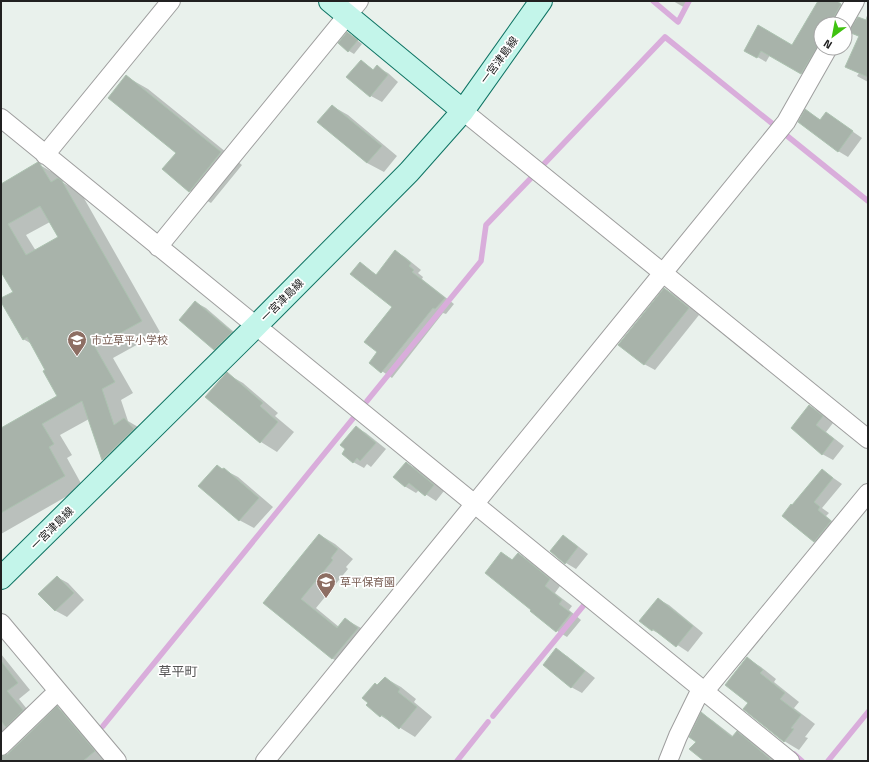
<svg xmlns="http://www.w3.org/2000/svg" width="869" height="762" viewBox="0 0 869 762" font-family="'Titillium Web','Noto Sans JP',sans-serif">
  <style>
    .shadow { fill: #0003; fill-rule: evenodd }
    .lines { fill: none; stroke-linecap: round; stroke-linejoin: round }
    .stream { stroke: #d9addb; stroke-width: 5.5 }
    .building { fill: #a8b3aa; stroke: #acc2b0; fill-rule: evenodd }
    .street-casing { stroke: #9e9e9e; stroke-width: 20 }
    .secondary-casing { stroke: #0e7363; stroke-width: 24 }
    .street { stroke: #fff; stroke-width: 18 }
    .secondary { stroke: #c3f5ea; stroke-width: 22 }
    .labels { text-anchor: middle; stroke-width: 3.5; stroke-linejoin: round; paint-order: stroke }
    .street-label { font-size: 11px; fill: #212121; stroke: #fff }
    .education-label { font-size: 11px; fill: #785e54; stroke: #fff; text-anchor: start }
    .quarter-label { font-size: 13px; fill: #545454; stroke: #fff }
  </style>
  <rect width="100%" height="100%" fill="#e9f1ec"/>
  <path class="shadow" d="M673,1H692L687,9Z
    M819,1H835L849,9L841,24H821V48L810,78L770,55L766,62L745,50L793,46Z
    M868,22V82L857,76L859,73L847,67L859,37L850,32Z
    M348,33L362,44L354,54L349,51Z
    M361,61L374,70L377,67L388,73L398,82L382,102L371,96Z
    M127,77L148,89L242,165L211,203L190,191L177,153Z
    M332,106L348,115L397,156L384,172L367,163L319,122Z
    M806,111L821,120L826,113L862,138L848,157L838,151Z
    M38,164L59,176L62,182L81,193L160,332L113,358L133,393L121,400L128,421L143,430L121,470L102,459L89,419L60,435L72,455L67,458L83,487L1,534V430L59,397L32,344L23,339L14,292L1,270V185ZM50,222L59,238L36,251L26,235Z
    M395,251L405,257L421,270L418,273L423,277L422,279L454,304L446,314L443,313L392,378L370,363L379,352L393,307L360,264L377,275Z
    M665,289L675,295L699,315L655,370L644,364Z
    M195,302L206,308L242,339L225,355L214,349Z
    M227,374L243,383L278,413L275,416L294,432L277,452L261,442L207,397Z
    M809,406L820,412L833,423L826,432L844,446L833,460L822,454Z
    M356,427L366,433L386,449L371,467L367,464L364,468L353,462Z
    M406,463L417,469L444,491L436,501L419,490L416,493L406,487L394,477Z
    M217,466L238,477L273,507L254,528L239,520Z
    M822,470L842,484L822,508L829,513L826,516L839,527L824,546L815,541L793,506Z
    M320,535L335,544L353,559L346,567L348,569L316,608L339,627L345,619L361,628L372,638L348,667L333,659L265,603Z
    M563,536L574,543L588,554L576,569L566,563L551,551Z
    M502,553L513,560L518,554L528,560L560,586L555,593L572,606L569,610L581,620L567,637L557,631L531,611L532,610Z
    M57,577L68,583L84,600L67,617L56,611L39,594Z
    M658,599L669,605L703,633L688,652L664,636L652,630L641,621Z
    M556,650L567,656L595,678L582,693L571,687Z
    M1,654L30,690L19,699L34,718L3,751V757L9,755L57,708L69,714L106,758L103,761H1Z
    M747,658L761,667L776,679L774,682L799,702L794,708L815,724L805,737L808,738L799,750L784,741L749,702Z
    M385,678L401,687L416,699L414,702L432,717L415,737L381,716L378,686Z
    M702,714L712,720L734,737L737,733L747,738L775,761H705L697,741Z"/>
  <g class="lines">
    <path class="stream" d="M653,1L678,22L689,1
      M786,135L868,201
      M543,165L665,37L774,125
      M367,401L481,261L486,225L533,176
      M493,716L584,605
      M103,726L355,416
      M794,754L802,761
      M457,761L488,722
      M828,761L868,712"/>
  </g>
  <path class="building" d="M818,1H837L841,4L833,19L832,24L821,21V41L801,74L761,51L757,58L744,51L758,25L792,45Z
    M868,14V77L845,67L859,36L848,32L858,17L866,20Z
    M347,32L358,40L348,52L338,43Z
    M361,60L373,70L377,65L388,75L370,97L346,77Z
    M126,75L221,152L189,192L162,169L176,153L108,98Z
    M332,105L382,146L367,163L317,122Z
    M805,109L820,120L826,112L853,131L838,152L798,122Z
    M38,162L40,164L51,182L58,178L62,181L142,321L95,347L115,382L102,389L114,425L124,418L134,429L102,460L82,401L42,424L54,444L49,447L65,476L1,513V428L57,396L43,371L45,370L27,337L23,340L1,302V298L13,292L1,272V184ZM40,206L58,237L26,255L8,224Z
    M395,250L411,263L409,266L414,270L412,272L445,298L435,309L433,308L381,373L369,363L377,352L364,342L392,307L350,274L360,262L376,275Z
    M664,288L689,308L644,365L618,345Z
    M195,301L232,332L214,350L179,320Z
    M227,372L263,403L260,406L278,422L260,443L205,397Z
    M809,405L823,416L816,425L834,439L822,455L791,428Z
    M356,426L376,443L360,461L357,458L353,463L342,454L345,449L340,445Z
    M406,462L434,485L425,496L409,483L405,487L393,477Z
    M217,465L222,469L224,468L259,498L239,521L198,486Z
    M822,469L833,478L814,502L820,507L818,510L831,521L814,542L782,516L791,504L792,505Z
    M319,534L338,549L331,558L333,560L301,599L337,628L345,618L358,628L332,659L263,603Z
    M563,535L578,547L565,564L550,551Z
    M501,552L512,560L518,553L550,579L545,586L562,600L559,604L571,613L556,632L530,611L531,610L485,573Z
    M57,576L74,593L55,611L38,594Z
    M658,598L693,626L676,647L653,629L652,631L639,621Z
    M556,648L585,671L571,688L543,665Z
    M747,657L763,670L760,673L785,693L780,699L801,715L791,728L794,729L784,742L743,709L748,703L725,685Z
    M1,661L18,683L7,691L23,710L6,727L1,721Z
    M385,677L400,689L398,692L417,707L399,729L382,715L380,717L366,705L368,703L362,698L375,683L377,685Z
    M57,706L95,751L83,761H1V756L8,754Z
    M701,712L732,737L737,731L770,759L769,761H704L689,749L696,742L689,737Z"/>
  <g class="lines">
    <defs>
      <path id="street" d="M842,24L855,1
        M463,111L868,439
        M1,118L790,761
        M45,155L171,1
        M158,247L359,1
        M1,623L117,761
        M704,692L868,493
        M1,746L58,691
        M265,761L786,122L828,48
        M668,761L678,736L701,689"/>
      <path id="secondary" d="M330,1L463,111
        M1,578L256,326L409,172L463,111L541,1"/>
    </defs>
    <use href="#street" class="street-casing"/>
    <use href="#secondary" class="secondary-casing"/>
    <use href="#street" class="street"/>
    <use href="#secondary" class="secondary"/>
  </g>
  <defs>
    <symbol id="school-pin" viewBox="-11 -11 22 30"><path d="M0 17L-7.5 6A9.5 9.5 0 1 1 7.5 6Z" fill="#8d6e63" stroke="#fff"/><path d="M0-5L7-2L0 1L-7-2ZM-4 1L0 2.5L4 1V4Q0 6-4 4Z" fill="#fff"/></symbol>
  </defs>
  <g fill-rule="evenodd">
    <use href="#school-pin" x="66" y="329" width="22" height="30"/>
    <use href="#school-pin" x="315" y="571" width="22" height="30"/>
  </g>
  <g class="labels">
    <g class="street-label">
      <text transform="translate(499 60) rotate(-54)" y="4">一宮津島線</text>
      <text transform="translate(282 300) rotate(-45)" y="4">一宮津島線</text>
      <text transform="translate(52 528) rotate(-45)" y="4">一宮津島線</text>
    </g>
    <g class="education-label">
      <text x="91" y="344">市立草平小学校</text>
      <text x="340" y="586">草平保育園</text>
    </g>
    <g class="quarter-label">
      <text x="178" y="676">草平町</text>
    </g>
  </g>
  <rect width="869" height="762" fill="none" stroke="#212121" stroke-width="4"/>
  <g transform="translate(833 36) rotate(212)"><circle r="19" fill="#ffffff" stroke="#a6a6a6"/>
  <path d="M0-3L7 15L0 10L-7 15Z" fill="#3fc210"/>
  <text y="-6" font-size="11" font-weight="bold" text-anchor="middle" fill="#212121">N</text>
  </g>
</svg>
